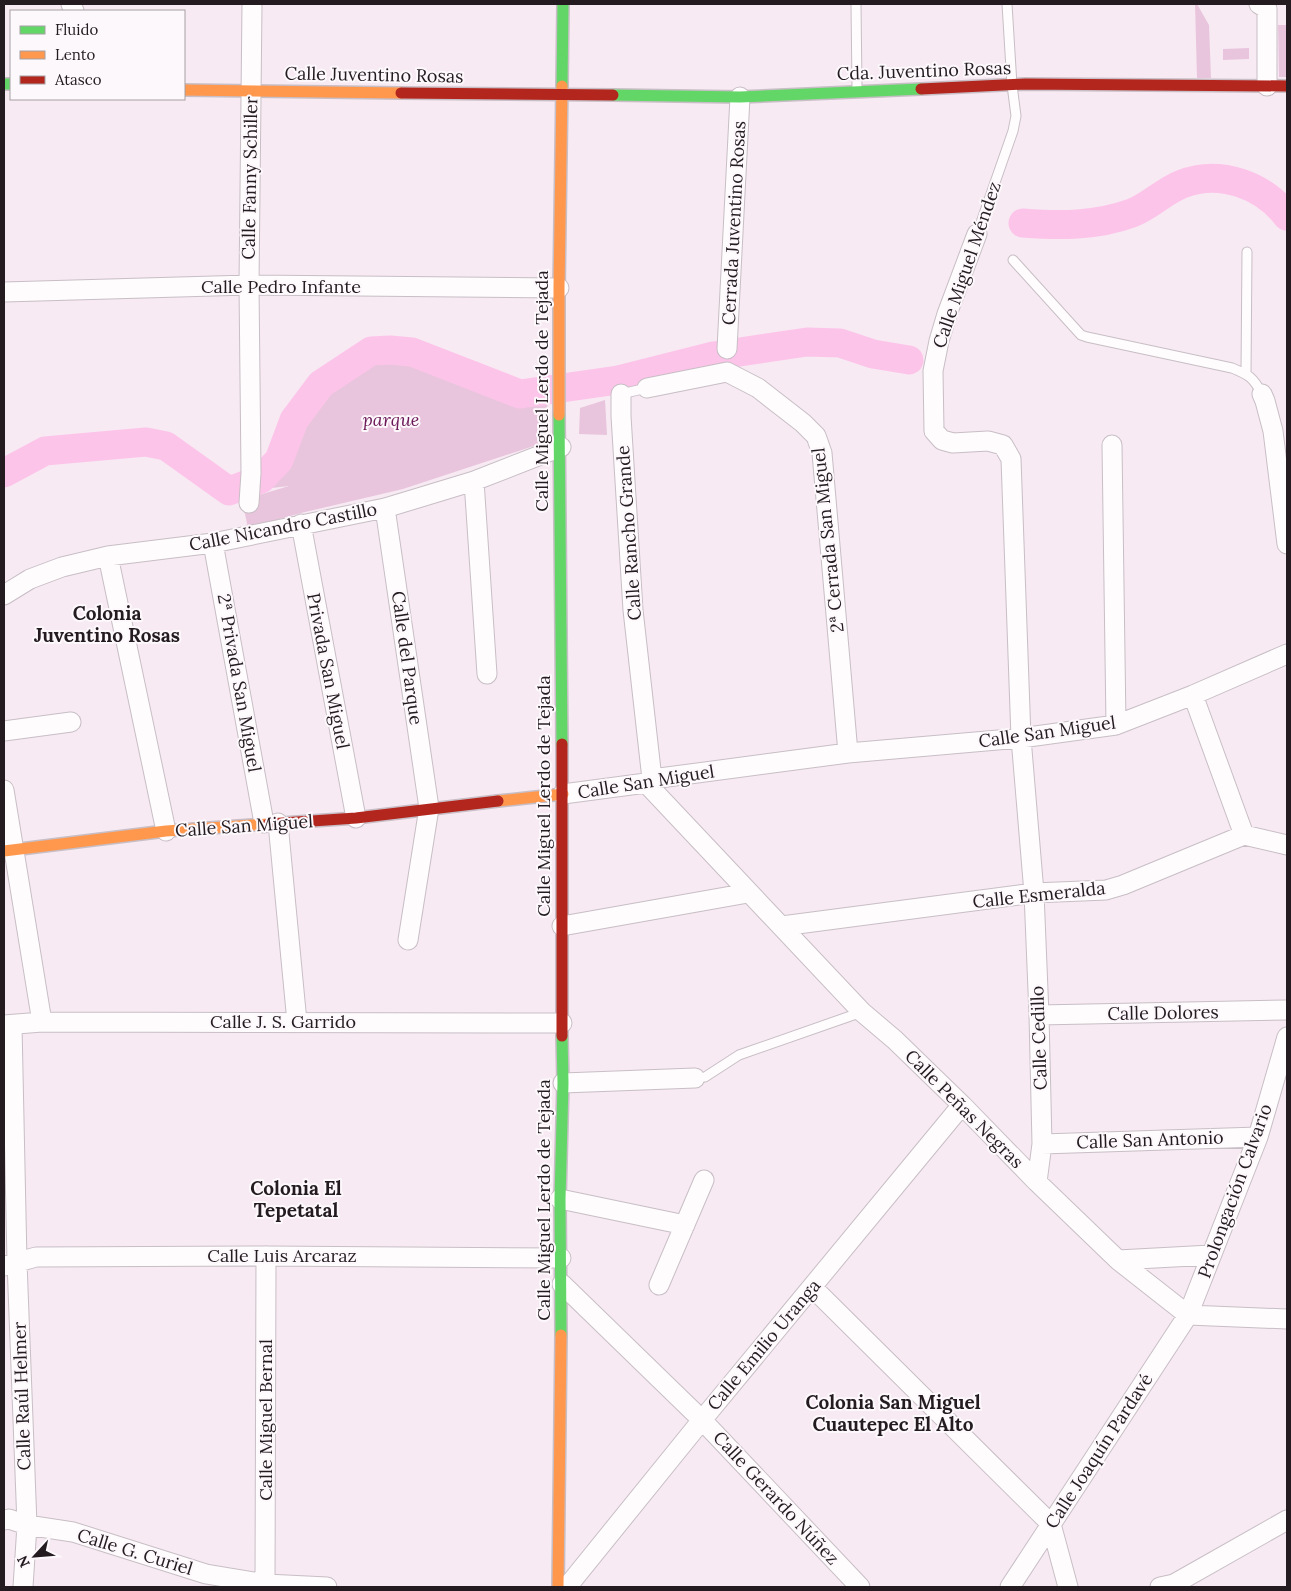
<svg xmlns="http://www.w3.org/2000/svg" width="1291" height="1591" viewBox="0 0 1291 1591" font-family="Lora,serif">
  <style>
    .green { fill: #e9c5dd }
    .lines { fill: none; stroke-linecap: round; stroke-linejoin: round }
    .river { stroke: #fdc4ea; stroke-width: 29 }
    .lane-casing { stroke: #c8bec5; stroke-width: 11 }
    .street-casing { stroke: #c8bec5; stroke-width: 21 }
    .fast-casing { stroke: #c8bec5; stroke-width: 14 }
    .slow-casing { stroke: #c8bec5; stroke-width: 14 }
    .jam-casing { stroke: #c8bec5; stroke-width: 14 }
    .lane { stroke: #fefcfd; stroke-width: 9 }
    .street { stroke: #fefcfd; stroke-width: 19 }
    .fast { stroke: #63d668; stroke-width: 11 }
    .slow { stroke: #ff974d; stroke-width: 11 }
    .jam { stroke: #b3261e; stroke-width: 11 }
    .labels { text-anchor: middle; stroke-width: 4; stroke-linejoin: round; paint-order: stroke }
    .street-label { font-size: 18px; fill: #231b20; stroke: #fdf8fb }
    .park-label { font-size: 18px; font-style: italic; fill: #6b1757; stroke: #fdf8fb }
    .neighbourhood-label { font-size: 19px; font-weight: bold; fill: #231b20; stroke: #fdf8fb }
  </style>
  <rect width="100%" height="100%" fill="#f7eaf3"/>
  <path class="green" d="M1195,4H1197L1209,25L1211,78H1197Z
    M1278,25H1287V77H1279Z
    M1249,48V59L1223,60V49Z
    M390,350L412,352L520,394L548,390L546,442L403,489L301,513L248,528L242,500L289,486L263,489L261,479L279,460L294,420L321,384L371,351Z
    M605,400L607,435L579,434L580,408Z"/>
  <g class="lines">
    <path class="river" d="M1023,223C1060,226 1096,226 1132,213C1150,206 1164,191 1182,184C1220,169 1263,185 1287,216
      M4,473L45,451L146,442L166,446L229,491L261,479L279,460L294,420L321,384L371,351L390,350L412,352L520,394L618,380L713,356L807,342L840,343L873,354L909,360"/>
    <defs>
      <path id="lane" d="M856,4L857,88
        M977,234L1013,131L1016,116L1012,85L1007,4
        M1013,260L1081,335L1087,337L1232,368C1249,375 1253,377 1262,394
        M1246,373L1247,252
        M621,394L647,388
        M705,1077L739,1055L862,1012"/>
      <path id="street" d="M71,4L74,11
        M1259,4L1267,9V86
        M977,234L947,314L939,341L933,371L934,431L942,440L953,443L988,441L1003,445L1011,459L1021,738L1034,893L1039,1015L1042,1144L1037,1182
        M4,292L249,285L559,288
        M727,349L740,97
        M647,388L727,372L758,388L803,423L816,436L822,453L848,753
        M621,394V416L633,610L652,779
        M1262,394L1265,401L1273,431L1287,544
        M1112,445L1116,725
        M474,481L487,674
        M249,503L251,473L249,285L252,4
        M385,508L429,808L408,940
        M301,524L356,818
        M213,543L264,823
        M108,556L166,831
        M4,595L30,579L62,567L108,556L213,543L385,508L474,481L561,447
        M1193,695L1244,835
        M4,731L71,722
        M646,783L862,1012L895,1040L962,1105L1037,1182L1118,1260L1188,1315
        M4,790L42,1022
        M563,794L646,783L652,779L848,753L1021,738L1116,725L1193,695L1287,654
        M278,823L297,1022
        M562,926L748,893
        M782,926L1034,893L1106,890L1123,885L1244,835L1287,845
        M1039,1015L1287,1010
        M4,1025L42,1022L562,1023
        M12,1025L17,1262L27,1525L23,1587
        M563,1083L695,1078
        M1042,1144L1258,1137
        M560,1199L685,1225
        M1118,1260L1211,1255
        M4,1266L36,1257L266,1256L561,1258
        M562,1284L702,1420L860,1587
        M659,1285L704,1180
        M812,1287L1051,1524L1068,1587
        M1188,1315L1287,1319
        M4,1520L9,1519L27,1525L73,1532L206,1574L266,1584L327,1587
        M265,1587L266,1256
        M567,1587L702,1420L962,1105
        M1010,1587L1188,1315L1258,1137L1287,1037
        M1160,1587L1174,1584L1287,1520"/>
      <path id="fast" d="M4,84H11
        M562,86L563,4
        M613,95L740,97L921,89
        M559,415L562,744
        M561,1335L560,1199L563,1083L562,1036"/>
      <path id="slow" d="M184,90L401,93
        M559,415V288L562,86
        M498,801L563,794
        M4,851L166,831L268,824
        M558,1587L561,1335"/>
      <path id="jam" d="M921,89L1025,84L1287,86
        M401,93L613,95
        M562,744V1036
        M268,824L356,818L498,801"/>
    </defs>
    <use href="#lane" class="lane-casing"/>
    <use href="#street" class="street-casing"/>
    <use href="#fast" class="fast-casing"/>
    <use href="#slow" class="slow-casing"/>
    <use href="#jam" class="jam-casing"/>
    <use href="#lane" class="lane"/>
    <use href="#street" class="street"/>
    <use href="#fast" class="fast"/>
    <use href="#slow" class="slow"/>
    <use href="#jam" class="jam"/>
  </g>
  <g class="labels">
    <g class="street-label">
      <text transform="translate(924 71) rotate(-2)" y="6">Cda. Juventino Rosas</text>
      <text transform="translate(374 75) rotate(1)" y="6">Calle Juventino Rosas</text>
      <text transform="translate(250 178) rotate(-89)" y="6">Calle Fanny Schiller</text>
      <text transform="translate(734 223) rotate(-87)" y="6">Cerrada Juventino Rosas</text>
      <text transform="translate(967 265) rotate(-71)" y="6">Calle Miguel Méndez</text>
      <text x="281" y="293">Calle Pedro Infante</text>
      <text transform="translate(542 391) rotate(-90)" y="6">Calle Miguel Lerdo de Tejada</text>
      <text transform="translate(283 527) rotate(-11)" y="6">Calle Nicandro Castillo</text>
      <text transform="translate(629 533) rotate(-94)" y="6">Calle Rancho Grande</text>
      <text transform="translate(828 540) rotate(-96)" y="6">2ª Cerrada San Miguel</text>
      <text transform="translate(407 658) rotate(82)" y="6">Calle del Parque</text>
      <text transform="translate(328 671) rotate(79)" y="6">Privada San Miguel</text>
      <text transform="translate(239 683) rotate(80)" y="6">2ª Privada San Miguel</text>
      <text transform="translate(1047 732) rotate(-8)" y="6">Calle San Miguel</text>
      <text transform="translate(646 782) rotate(-9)" y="6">Calle San Miguel</text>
      <text transform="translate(544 796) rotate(-90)" y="6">Calle Miguel Lerdo de Tejada</text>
      <text transform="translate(244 826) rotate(-4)" y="6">Calle San Miguel</text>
      <text transform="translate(1039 895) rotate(-6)" y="6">Calle Esmeralda</text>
      <text transform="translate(1163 1013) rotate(-1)" y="6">Calle Dolores</text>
      <text x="283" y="1028">Calle J. S. Garrido</text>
      <text transform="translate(1039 1038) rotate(-92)" y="6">Calle Cedillo</text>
      <text transform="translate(964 1109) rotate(45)" y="6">Calle Peñas Negras</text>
      <text transform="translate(1150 1140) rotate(-2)" y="6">Calle San Antonio</text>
      <text transform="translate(1235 1191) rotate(-70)" y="6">Prolongación Calvario</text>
      <text transform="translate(544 1200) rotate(-90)" y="6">Calle Miguel Lerdo de Tejada</text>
      <text x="282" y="1262">Calle Luis Arcaraz</text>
      <text transform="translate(764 1345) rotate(-50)" y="6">Calle Emilio Uranga</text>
      <text transform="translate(22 1396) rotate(-92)" y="6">Calle Raúl Helmer</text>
      <text transform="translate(266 1420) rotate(-90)" y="6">Calle Miguel Bernal</text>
      <text transform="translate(1099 1451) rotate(-57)" y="6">Calle Joaquín Pardavé</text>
      <text transform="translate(776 1498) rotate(47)" y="6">Calle Gerardo Núñez</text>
      <text transform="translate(135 1552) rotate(17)" y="6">Calle G. Curiel</text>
    </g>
    <g class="park-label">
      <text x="391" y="426">parque</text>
    </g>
    <g class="neighbourhood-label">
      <text x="107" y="620">Colonia<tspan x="107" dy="22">Juventino Rosas</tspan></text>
      <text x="296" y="1195">Colonia El<tspan x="296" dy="22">Tepetatal</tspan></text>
      <text x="893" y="1409">Colonia San Miguel<tspan x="893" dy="22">Cuautepec El Alto</tspan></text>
    </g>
  </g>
  <rect width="1291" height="1591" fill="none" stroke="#231b20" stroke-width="10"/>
  <rect x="10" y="10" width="175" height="90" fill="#fdf8fb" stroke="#a6a0a3"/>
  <rect x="20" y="26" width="25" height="8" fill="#63d668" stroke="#a6a0a3"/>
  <text x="55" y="35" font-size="15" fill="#231b20">Fluido</text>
  <rect x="20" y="51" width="25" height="8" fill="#ff974d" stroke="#a6a0a3"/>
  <text x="55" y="60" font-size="15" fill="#231b20">Lento</text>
  <rect x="20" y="76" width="25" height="8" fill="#b3261e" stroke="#a6a0a3"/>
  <text x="55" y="85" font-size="15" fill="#231b20">Atasco</text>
  <g transform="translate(35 1556) rotate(244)" stroke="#fdf8fb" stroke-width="4" paint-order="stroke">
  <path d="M0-4L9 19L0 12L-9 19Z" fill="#231b20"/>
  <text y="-8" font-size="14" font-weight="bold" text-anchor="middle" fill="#231b20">N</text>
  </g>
</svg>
